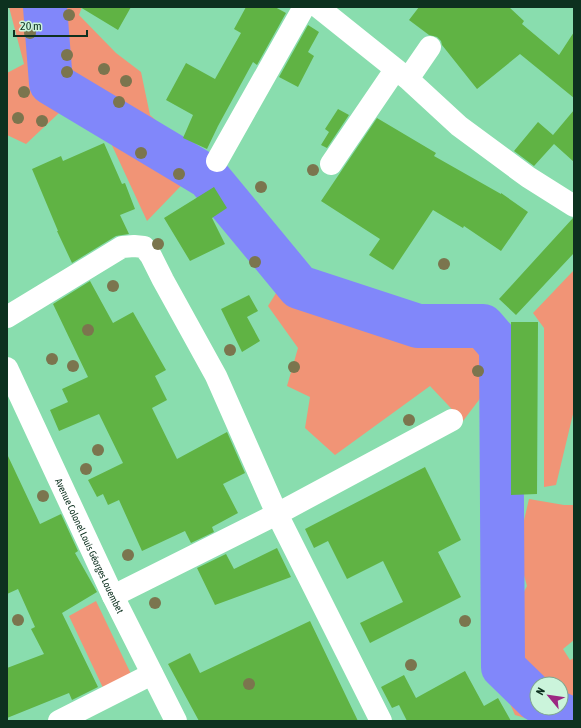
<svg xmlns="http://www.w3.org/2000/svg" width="581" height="728" viewBox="0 0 581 728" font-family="'Asap Condensed',sans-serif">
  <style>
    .green { fill: #f19476; fill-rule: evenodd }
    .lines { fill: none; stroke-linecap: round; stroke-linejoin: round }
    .river { stroke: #8187fa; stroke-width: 44 }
    .building { fill: #60b344 }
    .minor { stroke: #fff; stroke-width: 22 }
    .tertiary { stroke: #fff; stroke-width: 22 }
    .tree { fill: #7b754e }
    .labels { text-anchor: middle; stroke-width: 3.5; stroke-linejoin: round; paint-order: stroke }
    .street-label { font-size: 10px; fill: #0d311f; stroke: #cbf4db }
  </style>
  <rect width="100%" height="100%" fill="#89ddae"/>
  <path class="green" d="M9,7H82L79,15L116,53L141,72L150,115L203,163L147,221L103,126L87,114L59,113L26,144L7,135V73L24,64Z
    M574,270V410L556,485L544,487V328L533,313Z
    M278,290L327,315L398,335L471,332L491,384L463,421L430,386L335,455L305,428L310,397L287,386L298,348L268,306Z
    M529,499L564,505H574V640L563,649L570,660L574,658V721H535L515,715L495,669L515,609L527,586L517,550ZM537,684H561V708H537Z
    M96,601L131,674L104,690L69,616Z"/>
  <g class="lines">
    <path class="river" d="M45,7L51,83L208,177L299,287L418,326H483L501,347L503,667L537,700
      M546,708L574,720"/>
  </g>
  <path class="building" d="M80,7H131L118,30Z
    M246,7H275L286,13L257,65L253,62L218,126L207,149L183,138L193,115L166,100L186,63L215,79L241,33L234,29Z
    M419,7H509L524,21L522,24L559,55L574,32V98L520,54L477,89L442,45L441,41L437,37L429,35L409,20Z
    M308,25L319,32L308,52L314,56L298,87L279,77Z
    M338,109L349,115L327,148L321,145L329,132L325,129Z
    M574,110V162L554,144L534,166L514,151L538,122L553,135Z
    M377,118L436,153L434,156L501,194V193L528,212L501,251L464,226L463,228L433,210L393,270L369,255L380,239L321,201Z
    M104,143L122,184L125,183L135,209L120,215L129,234L116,236L72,263L57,231H58L32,169L61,156L63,161Z
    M214,187L227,208L212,218L225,244L190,261L164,218Z
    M573,218L574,253L516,315L499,299Z
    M90,281L113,323L133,312L166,370L155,376L167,400L152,408L177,459L227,432L245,473L223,484L238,513L212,527L214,532L191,543L185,531L142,551L119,500L108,505L103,494L97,497L88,480L123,463L99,414L59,431L50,410L68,402L62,389L88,377L53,304Z
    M249,295L258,311L247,317L260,341L242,352L221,309Z
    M511,322H538L537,494L511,495Z
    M7,454L40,524L61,514L78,551L75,553L97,592L62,613L98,687L72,700L69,693L7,718V668L44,654L31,629L35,627L18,589L7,594Z
    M425,467L461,540L438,552L461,597L370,643L360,623L403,602L383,561L347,579L328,541L314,548L305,529Z
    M277,548L291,577L215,605L197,568L226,554L234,569Z
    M310,621L358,721H199L168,664L190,653L200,673Z
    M465,671L484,706L498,698L511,721H407L399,705L392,708L381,687L404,675L416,698Z"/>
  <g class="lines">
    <path class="minor" d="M318,7L408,79L459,126L528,177L574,206
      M408,79L430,47
      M217,161L304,7
      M331,164L395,70
      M7,317L122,247L134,246L144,247L151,256L163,280L216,376L277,514L381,721
      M113,596L277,514L452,420
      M59,721L152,674"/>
    <path class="tertiary" id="s1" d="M7,368L113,596L176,721"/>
  </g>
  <g class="tree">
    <circle cx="69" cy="15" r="6"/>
    <circle cx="30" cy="33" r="6"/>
    <circle cx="67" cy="55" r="6"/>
    <circle cx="104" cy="69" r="6"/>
    <circle cx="67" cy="72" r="6"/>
    <circle cx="126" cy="81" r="6"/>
    <circle cx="24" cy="92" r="6"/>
    <circle cx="119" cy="102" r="6"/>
    <circle cx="18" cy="118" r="6"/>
    <circle cx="42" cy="121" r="6"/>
    <circle cx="141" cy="153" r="6"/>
    <circle cx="313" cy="170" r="6"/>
    <circle cx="179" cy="174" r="6"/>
    <circle cx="261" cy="187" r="6"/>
    <circle cx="158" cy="244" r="6"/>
    <circle cx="255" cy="262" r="6"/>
    <circle cx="444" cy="264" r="6"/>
    <circle cx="113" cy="286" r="6"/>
    <circle cx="88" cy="330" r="6"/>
    <circle cx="230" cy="350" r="6"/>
    <circle cx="52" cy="359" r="6"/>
    <circle cx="73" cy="366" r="6"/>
    <circle cx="294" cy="367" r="6"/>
    <circle cx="478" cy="371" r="6"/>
    <circle cx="409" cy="420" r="6"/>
    <circle cx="98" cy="450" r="6"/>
    <circle cx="86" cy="469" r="6"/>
    <circle cx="43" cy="496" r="6"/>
    <circle cx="128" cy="555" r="6"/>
    <circle cx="155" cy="603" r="6"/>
    <circle cx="18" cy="620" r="6"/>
    <circle cx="465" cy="621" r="6"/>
    <circle cx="411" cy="665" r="6"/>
    <circle cx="249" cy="684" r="6"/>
  </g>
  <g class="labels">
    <g class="street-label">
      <text dy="4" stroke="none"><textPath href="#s1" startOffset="196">Avenue Colonel Louis Géorges Louembet</textPath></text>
    </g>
  </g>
  <rect width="581" height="728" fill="none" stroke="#0d311f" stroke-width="16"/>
  <g transform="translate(549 696) rotate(299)"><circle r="19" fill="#cbf4db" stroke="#7fa690"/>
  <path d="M0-3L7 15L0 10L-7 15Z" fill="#9c2782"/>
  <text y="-6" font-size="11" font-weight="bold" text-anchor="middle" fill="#0d311f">N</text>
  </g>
  <path d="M14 30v6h73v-6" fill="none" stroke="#0d311f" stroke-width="2"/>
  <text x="20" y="30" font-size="12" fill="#0d311f" stroke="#cbf4db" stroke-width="3" paint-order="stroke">20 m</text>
</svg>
